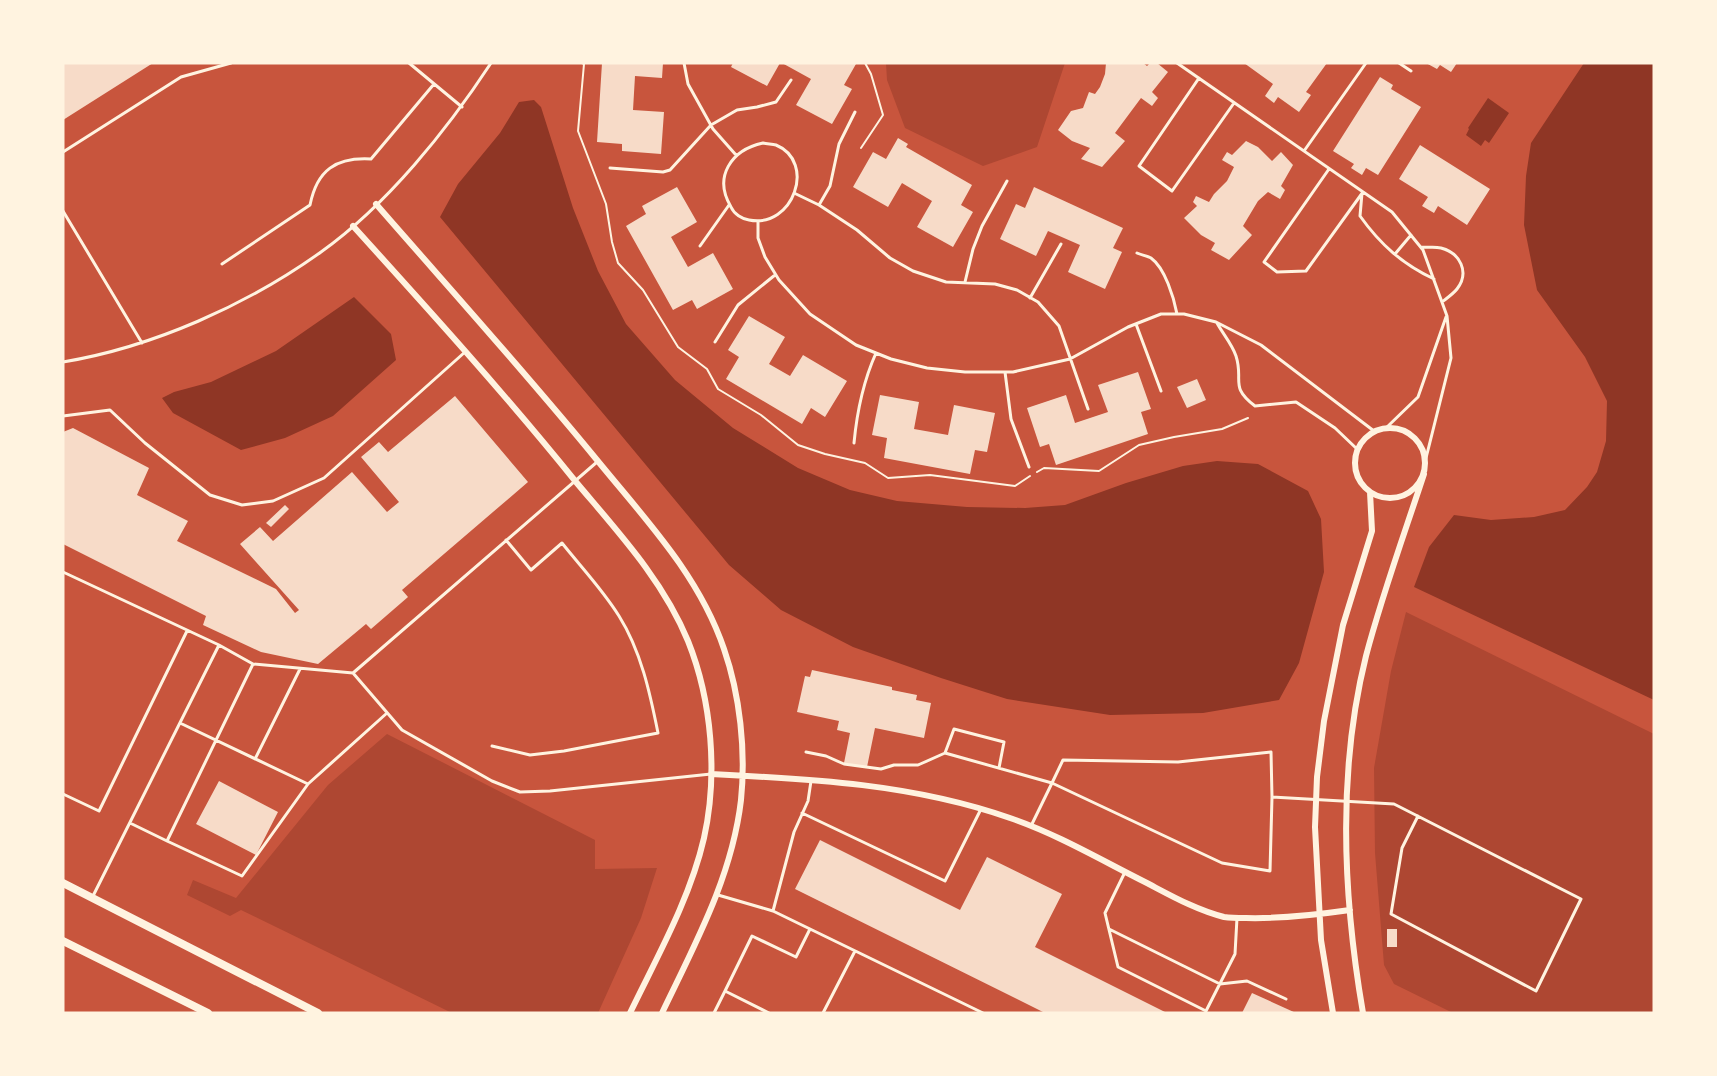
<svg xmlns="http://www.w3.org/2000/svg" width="1717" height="1076" viewBox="0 0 1717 1076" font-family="'Varela Round',sans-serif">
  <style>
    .green { fill: #ae4732 }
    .water { fill: #8f3625 }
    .building { fill: #f7dbc8 }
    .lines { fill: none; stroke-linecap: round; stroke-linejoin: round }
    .path { stroke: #fff3e0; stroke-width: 2 }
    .service { stroke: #fff3e0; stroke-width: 3 }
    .minor { stroke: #fff3e0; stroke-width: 6 }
    .secondary { stroke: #fff3e0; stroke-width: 8 }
  </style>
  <rect width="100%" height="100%" fill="#c8553d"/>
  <path class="green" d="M886,63H1065L1037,147L983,166L905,128L887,80Z
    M1406,612L1654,734V1013H1453L1394,984L1384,965L1375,853L1374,768L1391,671Z
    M387,734L595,840V869L657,868L641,918L598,1013H452L241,910L230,916L187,895L193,880L236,898L328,785Z"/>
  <path class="water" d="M1584,63H1654V700L1414,587L1429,547L1454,515L1491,520L1534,517L1565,510L1587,487L1597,472L1606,441L1607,401L1585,357L1537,290L1524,225L1526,176L1531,143Z
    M1488,98L1509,113L1489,143L1485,140L1481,146L1466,135L1469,129L1468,128Z
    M534,100L541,107L573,208L598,271L626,324L675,380L733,428L798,468L850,490L897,501L967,507L1025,508L1065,505L1126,483L1183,466L1217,461L1258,464L1308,491L1321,519L1324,572L1299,663L1279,700L1203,713L1110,715L1007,699L941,678L853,647L781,610L729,565L440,217L458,184L500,133L519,102Z
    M354,297L391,334L396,360L333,416L285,438L241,450L173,413L162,398L174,392L211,382L276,351Z"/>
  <path class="building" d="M63,63H153L63,120Z
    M602,63H663L662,78L635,76L633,110L664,112L661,154L622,151V144L597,142Z
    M733,63H780L767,86L731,67Z
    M782,63L856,64L844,85L852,89L832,124L796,105L811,79Z
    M1106,63H1143L1147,66L1150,63H1157L1168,72L1152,92L1158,98L1152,106L1141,98L1115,133L1125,141L1102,167L1081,159L1090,148L1072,141L1058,130L1071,111L1083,108L1089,92L1095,94L1100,87L1105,74Z
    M1244,63H1327L1306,92L1311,95L1299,112L1278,97L1274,103L1265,96L1273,84Z
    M1426,63H1457L1451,72L1440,65L1437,69Z
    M1380,77L1393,85L1391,89L1421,107L1378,175L1366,168L1362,175L1351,168L1354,164L1333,151Z
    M898,138L908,144L906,147L972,185L961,205L973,212L953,247L917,227L932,201L902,183L888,207L853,187L873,152L886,159Z
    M1246,141L1258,147L1272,161L1281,152L1293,165L1281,186L1285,190L1280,199L1268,192L1258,201L1243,226L1252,235L1229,260L1211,250L1215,243L1201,235L1184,218L1197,206L1193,202L1196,196L1209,202L1214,194L1227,181L1234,167L1222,160L1227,152L1232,155Z
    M1420,145L1490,189L1467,225L1438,206L1434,213L1422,206L1428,197L1399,179Z
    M677,187L697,222L671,237L688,267L713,253L733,289L697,309L692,300L673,310L626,226L646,214L642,206Z
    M1034,187L1123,228L1113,248L1122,252L1105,289L1068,272L1080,245L1048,231L1036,256L1000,239L1016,204L1025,208Z
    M749,316L785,337L769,364L790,376L803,355L847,381L825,417L811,408L802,424L726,379L739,357L728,350Z
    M1138,372L1151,409L1141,412L1148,434L1056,465L1049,444L1040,447L1027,408L1066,395L1075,423L1108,412L1098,385Z
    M1197,379L1206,400L1187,408L1177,387Z
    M880,395L919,402L914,429L948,435L954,405L995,413L987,452L975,450L970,474L884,458L887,438L872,435Z
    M455,396L528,482L402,590L408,597L371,629L366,624L318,664L261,652L203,625L206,616L63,544V432L73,428L149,468L137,495L188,521L177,541L276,589L295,613L299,610L240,544L260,527L273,541L352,472L387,512L399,502L361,457L379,442L388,452Z
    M285,505L289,509L271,527L266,523Z
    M812,670L892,687V690L917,695L916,700L931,703L924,738L875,728L867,767L844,763L850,733L837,730L839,721L797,712L805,676L810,677Z
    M219,781L278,812L256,855L196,824Z
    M820,840L960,910L987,857L1062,894L1035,947L1167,1013H1045L795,889Z
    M1387,929H1397V947H1387Z
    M1252,993L1296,1013H1242Z"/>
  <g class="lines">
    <path class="path" d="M582,63L584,64L578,131L606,204L612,242L618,263L643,290L678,347L707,369L718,389L761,415L798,445L825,454L865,463L888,478L930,475L1015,486L1030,476
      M861,148L883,115L871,74L865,63
      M1037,472L1044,468L1099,471L1139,445L1174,437L1222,429L1248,418"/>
    <path class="service" d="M409,63L462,107
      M684,63L688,84L713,129L736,155
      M1177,63L1392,212L1423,250L1447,316L1451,358L1425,462
      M1399,63L1411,71
      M1199,78L1139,166L1172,191L1234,103
      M763,143C767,144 772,144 776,145C817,162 793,229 749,220C742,219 734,214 731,207C713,177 731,150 763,143Z
      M1304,151L1366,63
      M63,152L181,77L231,63
      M610,168L663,172L670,170L711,125L737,110L757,107L776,102L791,80
      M1329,169L1264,262L1277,272L1306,271L1363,192
      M794,193L819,205L857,230L890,258L913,271L946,282L995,284L1017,290L1038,302L1059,326L1088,409
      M1362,193L1360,216C1380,244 1402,264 1434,279
      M819,205L830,186L839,144L855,112
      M63,211L142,343
      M758,222V238L765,257L779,280L810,314L856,345L891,359L927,368L965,372H1013L1070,359L1128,327L1161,314H1184L1216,322L1261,345L1374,431
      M700,246L729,205
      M1421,247C1427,247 1434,247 1441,248C1460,253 1470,272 1457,289C1453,294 1447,298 1442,302
      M1137,253C1141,255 1148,256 1151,258C1165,268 1174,298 1177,314
      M1395,254L1411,235
      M222,264L310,205C317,170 336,157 371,159L434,84
      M965,282L973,249L982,226L1007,181
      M1030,298L1061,244
      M1217,323C1223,334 1232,344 1236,356C1244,381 1229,386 1255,406L1296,402L1335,428L1357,449
      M1136,324L1161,391
      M715,342L738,305L775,275
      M63,362C153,347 247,305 321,252C387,205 447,130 491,63
      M1005,372L1011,419L1029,467
      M63,416L110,410L145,443L210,495L242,505L273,501L324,478L465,352
      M1386,428L1418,397L1446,317
      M854,443C857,411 863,382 876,353
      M63,572L219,645L253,664L353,673L597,462
      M353,673L402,730L492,781L520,792L550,791L711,774
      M180,723L308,784L387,713
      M492,746L530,755L564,751L658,733C650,693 641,651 619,616C603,590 581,567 562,543L531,570L506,540
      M806,752L826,756L844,764L881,769L894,765H918L945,753L1052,783L1031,826
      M1271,752L1272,797L1270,871L1222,863L1052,783L1063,760L1178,762Z
      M945,753L954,729L1004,742L999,768
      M255,759L300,669
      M63,794L99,811L187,631
      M1272,797L1394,804L1581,899L1536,991L1391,914L1402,848L1418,816
      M802,813L945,881L981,809
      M130,823L167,841L253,664
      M167,841L242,876L308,784
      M1125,872L1105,913L1118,967L1206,1011L1235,954L1237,918
      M718,895L773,911L983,1013
      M93,896L219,645
      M773,911L794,832L808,801L811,781
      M1109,929L1220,984L1247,981L1286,999
      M725,991L752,936L796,957L810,929
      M714,1013L725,991L769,1013
      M823,1013L855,951"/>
    <path class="minor" d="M376,204C450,289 526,373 597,460C645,519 699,575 724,649C740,695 746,751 741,800C732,877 695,944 662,1013
      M353,226C429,310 505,394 576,482C618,532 663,580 688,641C712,701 718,775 704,838C690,899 657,957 630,1013
      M1355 463a35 35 0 1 1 70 0a35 35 0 1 1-70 0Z
      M711,774C813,779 913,784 1010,818C1057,834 1101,860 1145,882C1170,895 1196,910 1224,917C1231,918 1239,918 1246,918C1281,919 1315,915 1350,910
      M1333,1013L1321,940L1315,827L1317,777L1324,721L1343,625L1372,531L1370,492
      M1363,1013C1343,897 1337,772 1366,656C1382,595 1404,535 1424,474"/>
    <path class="secondary" d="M63,883L318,1013
      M63,941L208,1013"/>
  </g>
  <rect width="1717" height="1076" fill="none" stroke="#fff3e0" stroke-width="129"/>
</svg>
